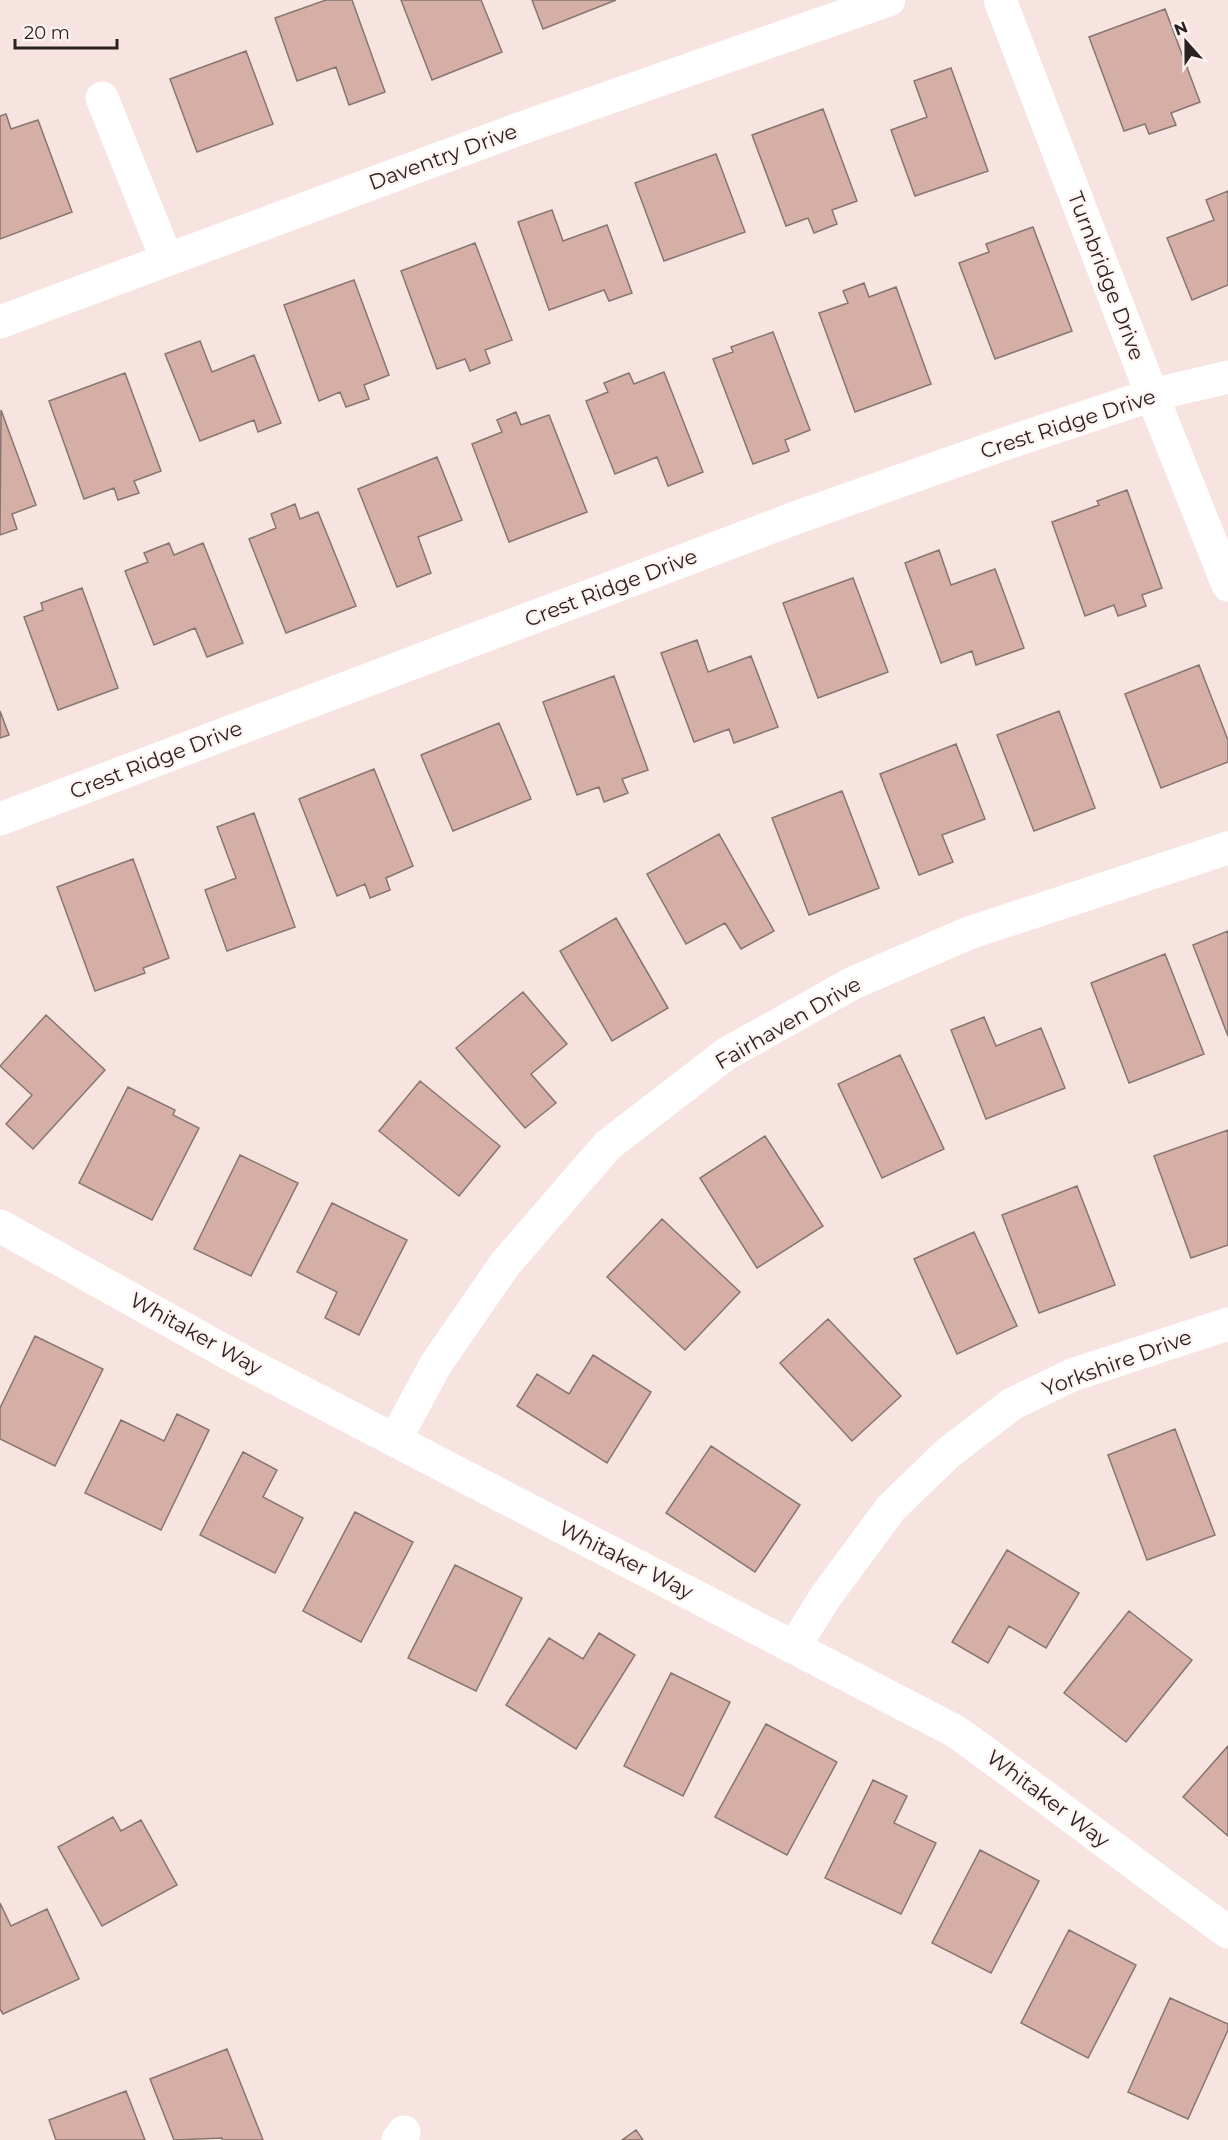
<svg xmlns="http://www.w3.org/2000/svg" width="1228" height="2140" viewBox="0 0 1228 2140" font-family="Montserrat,sans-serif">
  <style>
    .building { fill: #d5afa5; stroke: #867671; stroke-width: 1.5 }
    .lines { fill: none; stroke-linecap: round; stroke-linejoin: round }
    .street { stroke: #fff; stroke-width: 33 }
    .labels { text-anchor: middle; stroke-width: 4.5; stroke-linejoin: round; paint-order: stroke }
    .street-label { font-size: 21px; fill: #2a2321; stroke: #fef3f0 }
  </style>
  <rect width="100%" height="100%" fill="#f7e3df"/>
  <path class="building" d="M326,0H352L385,92L349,105L336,67L297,81L275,18Z
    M401,0H481L502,52L432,80Z
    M532,0H616L543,29Z
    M1165,9L1200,102L1171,113L1176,125L1149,134L1145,124L1124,131L1089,37Z
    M246,51L273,124L197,152L170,79Z
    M951,68L988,171L915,196L891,130L927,117L914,81Z
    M823,109L857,201L832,210L837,224L814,233L808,218L786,226L752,135Z
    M6,114L11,129L38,120L72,212L0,239V116Z
    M716,154L745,232L664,261L635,183Z
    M1228,191V285L1192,300L1167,238L1214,220L1206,200Z
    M552,210L563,241L607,225L632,293L609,301L604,290L549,310L518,222Z
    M1033,227L1072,331L995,359L959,263L989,252L986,244Z
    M475,243L512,340L485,350L490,363L470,371L465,359L437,369L401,271Z
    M354,280L389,375L364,385L369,399L346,407L340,392L319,401L284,305Z
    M864,283L869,297L896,287L931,384L855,412L819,313L848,303L843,291Z
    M773,332L810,430L785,440L789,451L753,464L713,359L733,352L731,347Z
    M200,341L212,372L254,355L281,423L258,432L254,420L200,441L165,354Z
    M664,372L703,472L668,486L657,457L615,474L586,401L608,392L604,383L629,373L634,384Z
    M125,373L161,471L134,481L139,493L118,500L114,488L84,499L49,401Z
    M1,410L36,505L12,514L17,529L0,535Z
    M516,412L521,425L549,415L587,512L509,542L472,444L502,432L497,420Z
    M437,457L462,520L418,537L431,573L397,587L358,489Z
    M1127,490L1162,588L1142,595L1146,606L1118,616L1114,605L1085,616L1052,522L1099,505L1097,501Z
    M295,504L300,519L318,512L356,606L286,633L249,539L276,528L271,514Z
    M169,543L174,555L203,543L243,643L207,657L195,628L154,645L125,571L148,562L144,553Z
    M939,550L951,585L995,569L1024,648L976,665L972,651L941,663L905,563Z
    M853,578L888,672L818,698L783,603Z
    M82,588L118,688L58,710L24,617L43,610L41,603Z
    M697,640L708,672L751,656L778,727L734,743L729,729L694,742L661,653Z
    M1199,665L1228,740V762L1161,788L1125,694Z
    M614,676L648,770L622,779L628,793L604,802L599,787L577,795L543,702Z
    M0,711L9,735L0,738Z
    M1059,711L1095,808L1034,831L997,735Z
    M499,723L531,799L453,831L421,755Z
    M956,744L985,819L942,835L953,862L919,875L880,774Z
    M374,769L413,866L386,878L390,890L370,898L365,884L337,896L299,799Z
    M842,791L879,888L809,915L772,818Z
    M254,813L295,927L227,951L205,890L236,878L217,827Z
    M719,834L774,931L741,949L725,923L686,944L647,874Z
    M133,859L169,958L143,968L145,973L95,991L57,887Z
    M616,918L668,1008L612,1041L560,951Z
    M1228,931V1036L1193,945Z
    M1165,954L1204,1054L1129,1083L1091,983Z
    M523,992L567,1044L531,1074L556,1103L525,1128L456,1048Z
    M46,1015L105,1070L33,1149L6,1124L32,1095L0,1066Z
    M984,1017L996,1046L1041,1028L1065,1088L986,1119L951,1030Z
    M900,1055L944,1149L882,1178L838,1084Z
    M420,1081L500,1146L459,1196L379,1131Z
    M128,1087L175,1110L173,1115L199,1128L152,1220L79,1183Z
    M1228,1130V1245L1191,1258L1154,1156Z
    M765,1136L823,1226L757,1268L700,1178Z
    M240,1155L298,1183L251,1276L194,1249Z
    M1077,1186L1115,1285L1039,1313L1002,1215Z
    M332,1203L407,1240L359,1335L325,1318L337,1292L297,1272Z
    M662,1219L740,1292L685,1350L607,1277Z
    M974,1232L1017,1326L957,1354L914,1259Z
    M828,1319L901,1396L852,1441L780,1363Z
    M35,1336L103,1369L55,1466L0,1439V1408Z
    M593,1355L651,1392L607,1463L517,1406L537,1374L569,1394Z
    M177,1414L209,1430L161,1530L85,1493L121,1420L164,1441Z
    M1175,1429L1215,1535L1147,1560L1108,1455Z
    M711,1446L800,1505L755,1572L666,1513Z
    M243,1452L277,1470L263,1497L303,1518L275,1573L200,1535Z
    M355,1512L413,1542L361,1642L303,1611Z
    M1007,1550L1079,1593L1046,1648L1009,1626L988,1663L952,1642Z
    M455,1565L522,1598L476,1691L408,1658Z
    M1129,1611L1192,1660L1126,1742L1064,1693Z
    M599,1633L635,1655L576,1749L506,1705L549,1638L583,1659Z
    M671,1673L730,1702L683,1796L624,1766Z
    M766,1724L837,1762L787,1855L715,1817Z
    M1228,1746V1836L1183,1797Z
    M873,1780L907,1796L894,1823L936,1843L901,1914L825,1878Z
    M113,1817L121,1831L141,1820L177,1885L102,1926L58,1847Z
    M980,1850L1039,1881L991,1973L932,1943Z
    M0,1903L11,1926L47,1909L79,1979L3,2014L0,2009Z
    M1069,1930L1136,1965L1088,2058L1021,2023Z
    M1170,1998L1228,2024V2030L1188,2119L1128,2092Z
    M227,2049L263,2140H222V2138L174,2140L150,2079Z
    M126,2091L145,2140H56L49,2120Z
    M636,2130L643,2140H622Z"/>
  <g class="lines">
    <path class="street" d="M1000,0L1152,395L1228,585
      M102,98L167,260
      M0,322L516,130L889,0
      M0,819L798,517L1010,442L1152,395L1228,377
      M0,1226L244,1362L955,1731C1047,1797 1136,1866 1228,1932
      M395,1440L436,1364L505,1264L608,1145L726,1054L853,983L969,933L1228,848
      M794,1647L826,1596L891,1508L948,1453L1012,1404L1072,1375L1228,1324
      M398,2140L404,2132"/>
  </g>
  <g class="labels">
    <g class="street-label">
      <text transform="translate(443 157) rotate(-20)" y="7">Daventry Drive</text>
      <text transform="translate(1106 276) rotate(69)" y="7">Turnbridge Drive</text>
      <text transform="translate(1068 424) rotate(-18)" y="7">Crest Ridge Drive</text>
      <text transform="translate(611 588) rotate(-21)" y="7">Crest Ridge Drive</text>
      <text transform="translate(156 760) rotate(-21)" y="7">Crest Ridge Drive</text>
      <text transform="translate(788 1023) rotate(-30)" y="7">Fairhaven Drive</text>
      <text transform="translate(196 1334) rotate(29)" y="7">Whitaker Way</text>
      <text transform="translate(1117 1363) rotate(-20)" y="7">Yorkshire Drive</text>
      <text transform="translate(626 1560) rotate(27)" y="7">Whitaker Way</text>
      <text transform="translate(1048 1799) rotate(37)" y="7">Whitaker Way</text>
    </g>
  </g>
  <g transform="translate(1186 42) rotate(339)" stroke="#fef3f0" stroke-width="4.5" paint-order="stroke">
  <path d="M0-4.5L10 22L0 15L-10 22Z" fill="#2a2321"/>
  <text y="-9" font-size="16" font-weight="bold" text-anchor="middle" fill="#2a2321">N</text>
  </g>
  <path d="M15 39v9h102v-9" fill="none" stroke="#2a2321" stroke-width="3"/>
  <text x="24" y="39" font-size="18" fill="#2a2321" stroke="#fef3f0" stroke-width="4.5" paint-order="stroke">20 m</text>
</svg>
